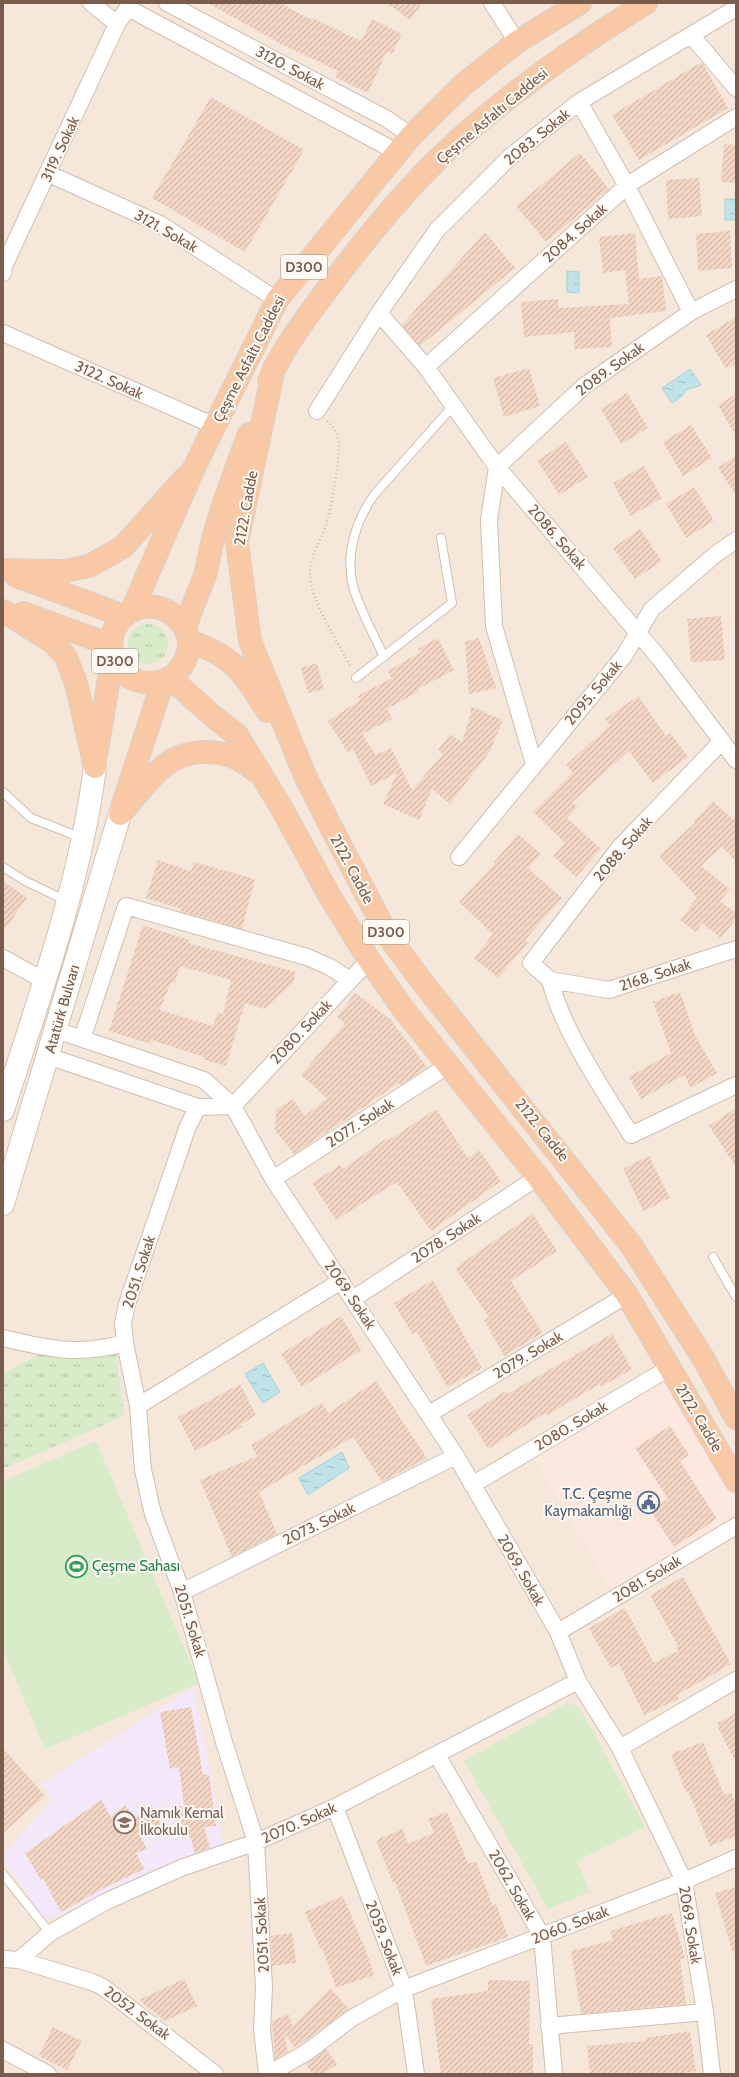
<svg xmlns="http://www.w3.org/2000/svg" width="739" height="2077" viewBox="0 0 739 2077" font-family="Cabin,sans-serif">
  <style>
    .residential { fill: #f5e8da }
    .commercial { fill: #fde8e0 }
    .education { fill: #f3e8fa }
    .grass { fill: url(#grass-tufts) }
    .park { fill: #d8ecc9 }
    .water { fill: url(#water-ripples); stroke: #a5d3da }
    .building { fill: url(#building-hatch); fill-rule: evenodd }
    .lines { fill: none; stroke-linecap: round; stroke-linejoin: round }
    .service-casing { stroke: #d1beb0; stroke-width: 10 }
    .minor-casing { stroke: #d1beb0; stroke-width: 18 }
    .secondary-casing { stroke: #d6c0b0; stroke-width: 24 }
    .trunk-casing { stroke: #dad1cd; stroke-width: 24 }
    .path { stroke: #d9b8a5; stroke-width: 2.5; stroke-dasharray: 1 3; stroke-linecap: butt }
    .service { stroke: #fff; stroke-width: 8 }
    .minor { stroke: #fff; stroke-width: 16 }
    .secondary { stroke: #fff; stroke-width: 22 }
    .trunk { stroke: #f9c8a4; stroke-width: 22 }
    .labels { text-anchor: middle; stroke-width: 4; stroke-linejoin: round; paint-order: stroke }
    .shield { fill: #fffaf3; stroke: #a28b7f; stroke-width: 1 }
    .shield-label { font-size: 14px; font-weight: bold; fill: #7a5c4d }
    .street-label { font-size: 15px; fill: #7a5c4d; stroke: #fffaf3 }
    .service-label { font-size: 15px; fill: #4e5e75; stroke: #fffaf3; text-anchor: end }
    .leisure-label { font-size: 15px; fill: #27864d; stroke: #fffaf3; text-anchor: start }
    .education-label { font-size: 15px; fill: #785e54; stroke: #fffaf3; text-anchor: start }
  </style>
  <defs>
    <pattern id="grass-tufts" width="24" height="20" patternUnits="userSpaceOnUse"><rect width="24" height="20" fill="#d8ecc9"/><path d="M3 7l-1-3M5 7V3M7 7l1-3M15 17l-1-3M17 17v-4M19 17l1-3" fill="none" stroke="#b4c2a5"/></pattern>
    <pattern id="water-ripples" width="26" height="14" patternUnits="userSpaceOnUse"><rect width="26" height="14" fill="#bfe3e8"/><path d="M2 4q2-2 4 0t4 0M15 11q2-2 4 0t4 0" fill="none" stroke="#a0bbbe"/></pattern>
    <pattern id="building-hatch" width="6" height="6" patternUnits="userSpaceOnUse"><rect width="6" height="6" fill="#f3d5c3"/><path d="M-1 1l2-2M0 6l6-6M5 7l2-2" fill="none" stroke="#cab0a1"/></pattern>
  </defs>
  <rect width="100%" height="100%" fill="#fdf6ec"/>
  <path class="residential" d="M3,3H736V2074H3Z"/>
  <path class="commercial" d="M669,1368L736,1481V1526L616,1597L530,1451Z"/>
  <path class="education" d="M194,1687L224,1846L45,1920L3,1861V1855L52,1799L42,1783Z"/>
  <path class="grass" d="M128 644a20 20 0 1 1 40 0a20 20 0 1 1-40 0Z
    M45,1351C68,1364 92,1358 116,1351L124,1416L3,1469V1374Z"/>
  <path class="park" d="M96,1441L199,1683L45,1749L3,1650V1481Z
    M569,1702L580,1708L645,1827L577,1861L590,1892L548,1909L464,1761Z"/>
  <path class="water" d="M725,199H736V220H725Z
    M567,271L579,272V293L567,292Z
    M690,369L701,385L686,390L682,396L672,403L662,388Z
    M263,1363L280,1392L263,1403L245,1374Z
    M342,1452L349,1468L308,1495L299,1478Z"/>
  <path class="building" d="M208,3H280L312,20L313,18L361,41L372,19L402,34L392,54L387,51L368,93L335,77L338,71L281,44Z
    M387,3H422L410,20Z
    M702,62L728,108L639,160L612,115Z
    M211,97L304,150L245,252L152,198Z
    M724,144L736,145V183L721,182Z
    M580,153L609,189L546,242L516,206Z
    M699,178L702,216L668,219L666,180Z
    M730,231L732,268L698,271L696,234Z
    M485,232L515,268L420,346L402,325Z
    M635,233L639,279L662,276L666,311L610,318L612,347L575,349L574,332L524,337L521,302L558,299V308L629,304L625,270L603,273L599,237Z
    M736,317V363L726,369L706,335Z
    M529,368L540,406L504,417L493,378Z
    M627,393L648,428L621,444L601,409Z
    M736,394V436L718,405Z
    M691,425L712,458L683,476L663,442Z
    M566,442L588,477L559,495L537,460Z
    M736,455V495L718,468Z
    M644,466L662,498L631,516L613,483Z
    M694,487L714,521L686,538L666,504Z
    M640,529L662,561L635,579L613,548Z
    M721,616L725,660L691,662L687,619Z
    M438,638L454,670L418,689L419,691L387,709L392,719L362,734L376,755L391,748L412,790L443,754L438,750L450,734L462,742L471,713L470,706L503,720L490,751L450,804L432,789L419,820L383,804L397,773L371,786L353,749L348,753L328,721L360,700L358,696L392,678L388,671L420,652L418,649Z
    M479,638L496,688L469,694L465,642Z
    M317,663L324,689L308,693L301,668Z
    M638,696L666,736L670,733L688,757L653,783L629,751L572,802L578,807L567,818L601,849L576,877L553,856L565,843L533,812L573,772L566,765L610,725L605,719Z
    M713,801L736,822V861L722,847L701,866L730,889L720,901L736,913V919L721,938L702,923L696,932L680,920L697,898L659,856L695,823L694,821Z
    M518,834L541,854L528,868L562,898L525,940L528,943L498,978L474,958L493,934L459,902L495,863L494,862Z
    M158,860L191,871L194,862L255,879L242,929L180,911L181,909L146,898Z
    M3,881L27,898L3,932Z
    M143,925L189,940L188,943L296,972L293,983L265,1009L245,1003L226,1066L203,1059L204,1057L151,1040V1044L109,1031ZM180,966L231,980L223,1014L218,1012L213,1026L160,1010L171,982L175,983Z
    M680,992L695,1035L717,1073L691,1088L684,1075L641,1099L629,1077L671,1053L653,1002Z
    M355,993L393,1021L392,1022L427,1067L401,1085L399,1083L294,1154L275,1130L276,1110L293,1099L305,1116L327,1098L301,1075L345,1023L337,1017Z
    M736,1108V1167L709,1126Z
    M436,1109L468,1158L479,1150L501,1181L431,1231L397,1182L336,1220L312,1183L340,1165L343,1169L387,1138L389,1140Z
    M649,1156L670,1198L643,1211L623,1169Z
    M533,1214L557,1251L511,1281L542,1333L504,1356L484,1320L489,1317L455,1268Z
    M433,1280L482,1368L447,1387L417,1331L412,1334L394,1303Z
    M341,1316L361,1350L302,1387L281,1354Z
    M612,1334L632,1369L601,1387L600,1384L547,1415L545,1413L488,1449L467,1415L506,1391L507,1394Z
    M376,1381L427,1458L382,1482L353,1437L259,1492L277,1534L232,1557L200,1480L257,1456L251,1445L322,1403L328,1413Z
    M240,1384L256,1415L240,1425L242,1427L195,1451L178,1417Z
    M670,1426L689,1455L680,1461L717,1519L674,1547L653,1515V1508L668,1499L635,1448Z
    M683,1577L731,1664L677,1695L679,1699L644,1715L619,1664L611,1668L589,1628L625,1608L654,1663L678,1651L676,1647L678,1646L650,1595Z
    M191,1707L203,1775L209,1774L216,1826L204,1827L210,1848L195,1853L188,1830H182L179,1806H184L179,1767L170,1769L160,1712Z
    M736,1713V1762L718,1728V1723Z
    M703,1742L724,1795L731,1792L736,1804V1836L710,1846L688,1791L686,1792L671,1754Z
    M3,1748L45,1796L3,1833Z
    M101,1800L111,1817L125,1805L135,1819L151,1805L161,1824L139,1834L147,1849L136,1853L144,1869L102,1889L61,1912L43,1878L41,1880L25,1853Z
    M447,1812L468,1864L476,1861L493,1906L496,1904L508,1937L426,1966L395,1882L393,1883L376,1840L403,1829L408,1844L434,1833L428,1819Z
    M736,1887V1953H733L715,1893Z
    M343,1896L362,1942H363L374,1975L336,1988L322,1947L320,1948L305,1912Z
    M672,1913L685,1958L680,1959L686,2004L581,2014L571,1951L613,1940L610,1931Z
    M292,1933L296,1963L272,1966L271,1936Z
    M184,1979L197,2006L165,2021L139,2000Z
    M488,1980L530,1981L529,2044H533V2074H441L431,1999L488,1991Z
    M330,1988L349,2009L295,2048L284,2033L288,2052L275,2060L272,2021L288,2014L293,2026Z
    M53,2027L82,2041L67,2070L39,2056Z
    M690,2031L696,2071L677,2074H590L587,2046L646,2041V2038Z
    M326,2049L337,2064L323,2074H313L306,2064Z"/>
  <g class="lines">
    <defs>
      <path id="service" d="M384,657C375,637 358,606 353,586C345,554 356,521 374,495L453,406
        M356,678L452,603L441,538
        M3,792L31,818L82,838
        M3,867L25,881L67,901
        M713,1257L736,1297
        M3,1874L50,1933"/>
      <path id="minor" d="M91,3L117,24
        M167,3L387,119L411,136
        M492,3L517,42
        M128,8L397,152
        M691,35L736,88
        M579,102L627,186L691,312
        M49,174L160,224L277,300
        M3,273L4,266L117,24L131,3
        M379,313L426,367L497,467L660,659L736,760
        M3,333L215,426
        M426,367L629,184L736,117
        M317,411L379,313L437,230L510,157L579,102L736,8
        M722,741L620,847L531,963L550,980L609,990L736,949
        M534,764L494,626L489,520L497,467L584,386L691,312L736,289
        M459,857L624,656L652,609L716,554L736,540
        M3,958L45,981
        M550,980C563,1032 603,1089 631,1135L736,1085
        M56,1030L204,1080L233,1106L273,1179L456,1456L558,1632L578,1681L620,1748L684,1881L705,2012L712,2074
        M82,1039L126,906L307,957L330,967L350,980
        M48,1056L198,1107L233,1106
        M233,1106L369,960
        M198,1107L188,1126L127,1304L123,1323L125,1343L138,1406L143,1470L153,1514L182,1592L224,1742L256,1842L264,1987L262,2029L267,2074
        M273,1179L447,1066
        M353,1299L538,1177
        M3,1338C48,1349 79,1356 125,1343
        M138,1406L341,1281
        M429,1414L627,1295
        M472,1485L669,1368
        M182,1592L456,1456
        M558,1632L736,1526
        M620,1748L736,1680
        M437,1755L542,1936L554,2074
        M335,1807L404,1989L416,2074
        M3,1959L19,1960L92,1982L103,1987L215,2074
        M19,1960L50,1933L105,1902L181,1868L256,1842L335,1807L578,1681
        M549,2026L705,2012
        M3,2050L48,2074
        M269,2074L307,2052L352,2018L404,1989L684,1881L736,1858"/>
      <path id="secondary" d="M3,1110C39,998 80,885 95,767
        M3,1204L120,814"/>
      <path id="trunk" d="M274,368L237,542L250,641L306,778L333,831L387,934L420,979L631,1245L703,1358L736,1418
        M269,381C281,350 309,314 329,287C367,237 407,187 454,144C513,90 578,45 646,3
        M3,570L65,571L89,566L123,547L185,478
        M16,576L124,616
        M132,610L193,470L277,300L411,136L464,84L517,42L580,3
        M3,611L54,643L66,657L76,683L95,767
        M23,613L111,645
        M185,628C152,579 91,623 118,666C132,689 170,688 183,664C187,658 189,649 189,641C188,636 185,631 186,627C190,609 199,593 205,575C209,560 211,544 216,528C226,496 237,465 249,434
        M189,641C233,656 244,672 267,711
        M171,679L214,717L237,735L281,807L329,895L369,960L404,1010L538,1177L627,1295L736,1481
        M96,756L113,655
        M122,807L163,681
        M120,814C135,798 148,779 164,766C184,749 217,748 240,760C246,763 252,768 257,772"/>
    </defs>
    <use href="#service" class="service-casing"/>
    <use href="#minor" class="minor-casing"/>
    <use href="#secondary" class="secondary-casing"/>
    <use href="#trunk" class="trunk-casing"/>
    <path class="path" d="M327,421C334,427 338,435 339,445C340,458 330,513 326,526C319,543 310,557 310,575C310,600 339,644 351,667"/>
    <use href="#service" class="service"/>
    <use href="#minor" class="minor"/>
    <use href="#secondary" class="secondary"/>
    <use href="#trunk" class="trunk"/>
  </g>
  <defs>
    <symbol id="civic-ring" viewBox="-11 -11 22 22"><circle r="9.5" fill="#fffaf3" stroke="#5c6f8a" stroke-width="1.5"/><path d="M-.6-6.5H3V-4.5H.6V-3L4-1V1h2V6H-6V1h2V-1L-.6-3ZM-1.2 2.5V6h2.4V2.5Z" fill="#5c6f8a"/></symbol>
    <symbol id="stadium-ring" viewBox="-11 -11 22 22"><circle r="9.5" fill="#fffaf3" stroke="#2e9e5b" stroke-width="1.5"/><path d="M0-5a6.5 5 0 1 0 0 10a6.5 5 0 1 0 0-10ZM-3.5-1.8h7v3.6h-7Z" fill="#2e9e5b"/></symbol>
    <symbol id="school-ring" viewBox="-11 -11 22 22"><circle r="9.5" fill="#fffaf3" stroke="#8d6e63" stroke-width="1.5"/><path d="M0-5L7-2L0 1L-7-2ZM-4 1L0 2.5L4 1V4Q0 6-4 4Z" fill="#8d6e63"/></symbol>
  </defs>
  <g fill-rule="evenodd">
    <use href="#civic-ring" x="636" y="1490" width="25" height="25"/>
    <use href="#stadium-ring" x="64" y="1554" width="25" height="25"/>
    <use href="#school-ring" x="112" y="1810" width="25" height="25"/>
  </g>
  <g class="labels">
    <g class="shield">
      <rect x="281" y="255" width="46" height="24" rx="3"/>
      <rect x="92" y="649" width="46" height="24" rx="3"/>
      <rect x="363" y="920" width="46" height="24" rx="3"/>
    </g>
    <g class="shield-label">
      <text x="304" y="272">D300</text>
      <text x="115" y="666">D300</text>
      <text x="386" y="937">D300</text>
    </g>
    <g class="street-label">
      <text transform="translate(290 68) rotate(28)" y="5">3120. Sokak</text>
      <text transform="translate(492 116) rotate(-40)" y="5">Çeşme Asfaltı Caddesi</text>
      <text transform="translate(537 137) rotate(-39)" y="5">2083. Sokak</text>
      <text transform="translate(60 149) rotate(-65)" y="5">3119. Sokak</text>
      <text transform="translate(166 231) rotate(30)" y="5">3121. Sokak</text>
      <text transform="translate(575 233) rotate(-42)" y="5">2084. Sokak</text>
      <text transform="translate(249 359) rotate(-63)" y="5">Çeşme Asfaltı Caddesi</text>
      <text transform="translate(610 369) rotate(-36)" y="5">2089. Sokak</text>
      <text transform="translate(109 380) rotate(24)" y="5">3122. Sokak</text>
      <text transform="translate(246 508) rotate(-80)" y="5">2122. Cadde</text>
      <text transform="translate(557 537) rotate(49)" y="5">2086. Sokak</text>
      <text transform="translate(593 693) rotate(-50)" y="5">2095. Sokak</text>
      <text transform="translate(623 849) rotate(-49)" y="5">2088. Sokak</text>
      <text transform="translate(352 869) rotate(62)" y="5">2122. Cadde</text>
      <text transform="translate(655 975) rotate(-18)" y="5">2168. Sokak</text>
      <text transform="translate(62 1009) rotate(-74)" y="5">Atatürk Bulvarı</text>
      <text transform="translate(301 1032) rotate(-47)" y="5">2080. Sokak</text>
      <text transform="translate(360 1123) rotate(-33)" y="5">2077. Sokak</text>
      <text transform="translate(542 1130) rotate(51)" y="5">2122. Cadde</text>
      <text transform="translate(446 1238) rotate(-33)" y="5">2078. Sokak</text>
      <text transform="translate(139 1272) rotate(-72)" y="5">2051. Sokak</text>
      <text transform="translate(350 1295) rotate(56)" y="5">2069. Sokak</text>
      <text transform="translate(528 1355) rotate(-31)" y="5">2079. Sokak</text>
      <text transform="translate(699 1418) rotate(59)" y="5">2122. Cadde</text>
      <text transform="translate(571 1426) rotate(-31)" y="5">2080. Sokak</text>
      <text transform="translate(319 1524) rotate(-26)" y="5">2073. Sokak</text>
      <text transform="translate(521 1570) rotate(60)" y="5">2069. Sokak</text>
      <text transform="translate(647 1579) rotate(-31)" y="5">2081. Sokak</text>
      <text transform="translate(190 1621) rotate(73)" y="5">2051. Sokak</text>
      <text transform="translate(299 1823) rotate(-24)" y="5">2070. Sokak</text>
      <text transform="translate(512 1885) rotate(60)" y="5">2062. Sokak</text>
      <text transform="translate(570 1925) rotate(-21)" y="5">2060. Sokak</text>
      <text transform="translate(690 1925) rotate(81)" y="5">2069. Sokak</text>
      <text transform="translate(262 1935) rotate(-93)" y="5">2051. Sokak</text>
      <text transform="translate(384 1938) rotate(69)" y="5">2059. Sokak</text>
      <text transform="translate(137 2013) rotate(37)" y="5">2052. Sokak</text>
    </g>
    <g class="service-label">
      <text x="632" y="1499">T.C. Çeşme<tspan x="632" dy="17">Kaymakamlığı</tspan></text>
    </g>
    <g class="leisure-label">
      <text x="92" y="1571">Çeşme Sahası</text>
    </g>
    <g class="education-label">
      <text x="140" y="1818">Namık Kemal<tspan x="140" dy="17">İlkokulu</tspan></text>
    </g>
  </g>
  <rect width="739" height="2077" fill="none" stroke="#7a5c4d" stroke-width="8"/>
</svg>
